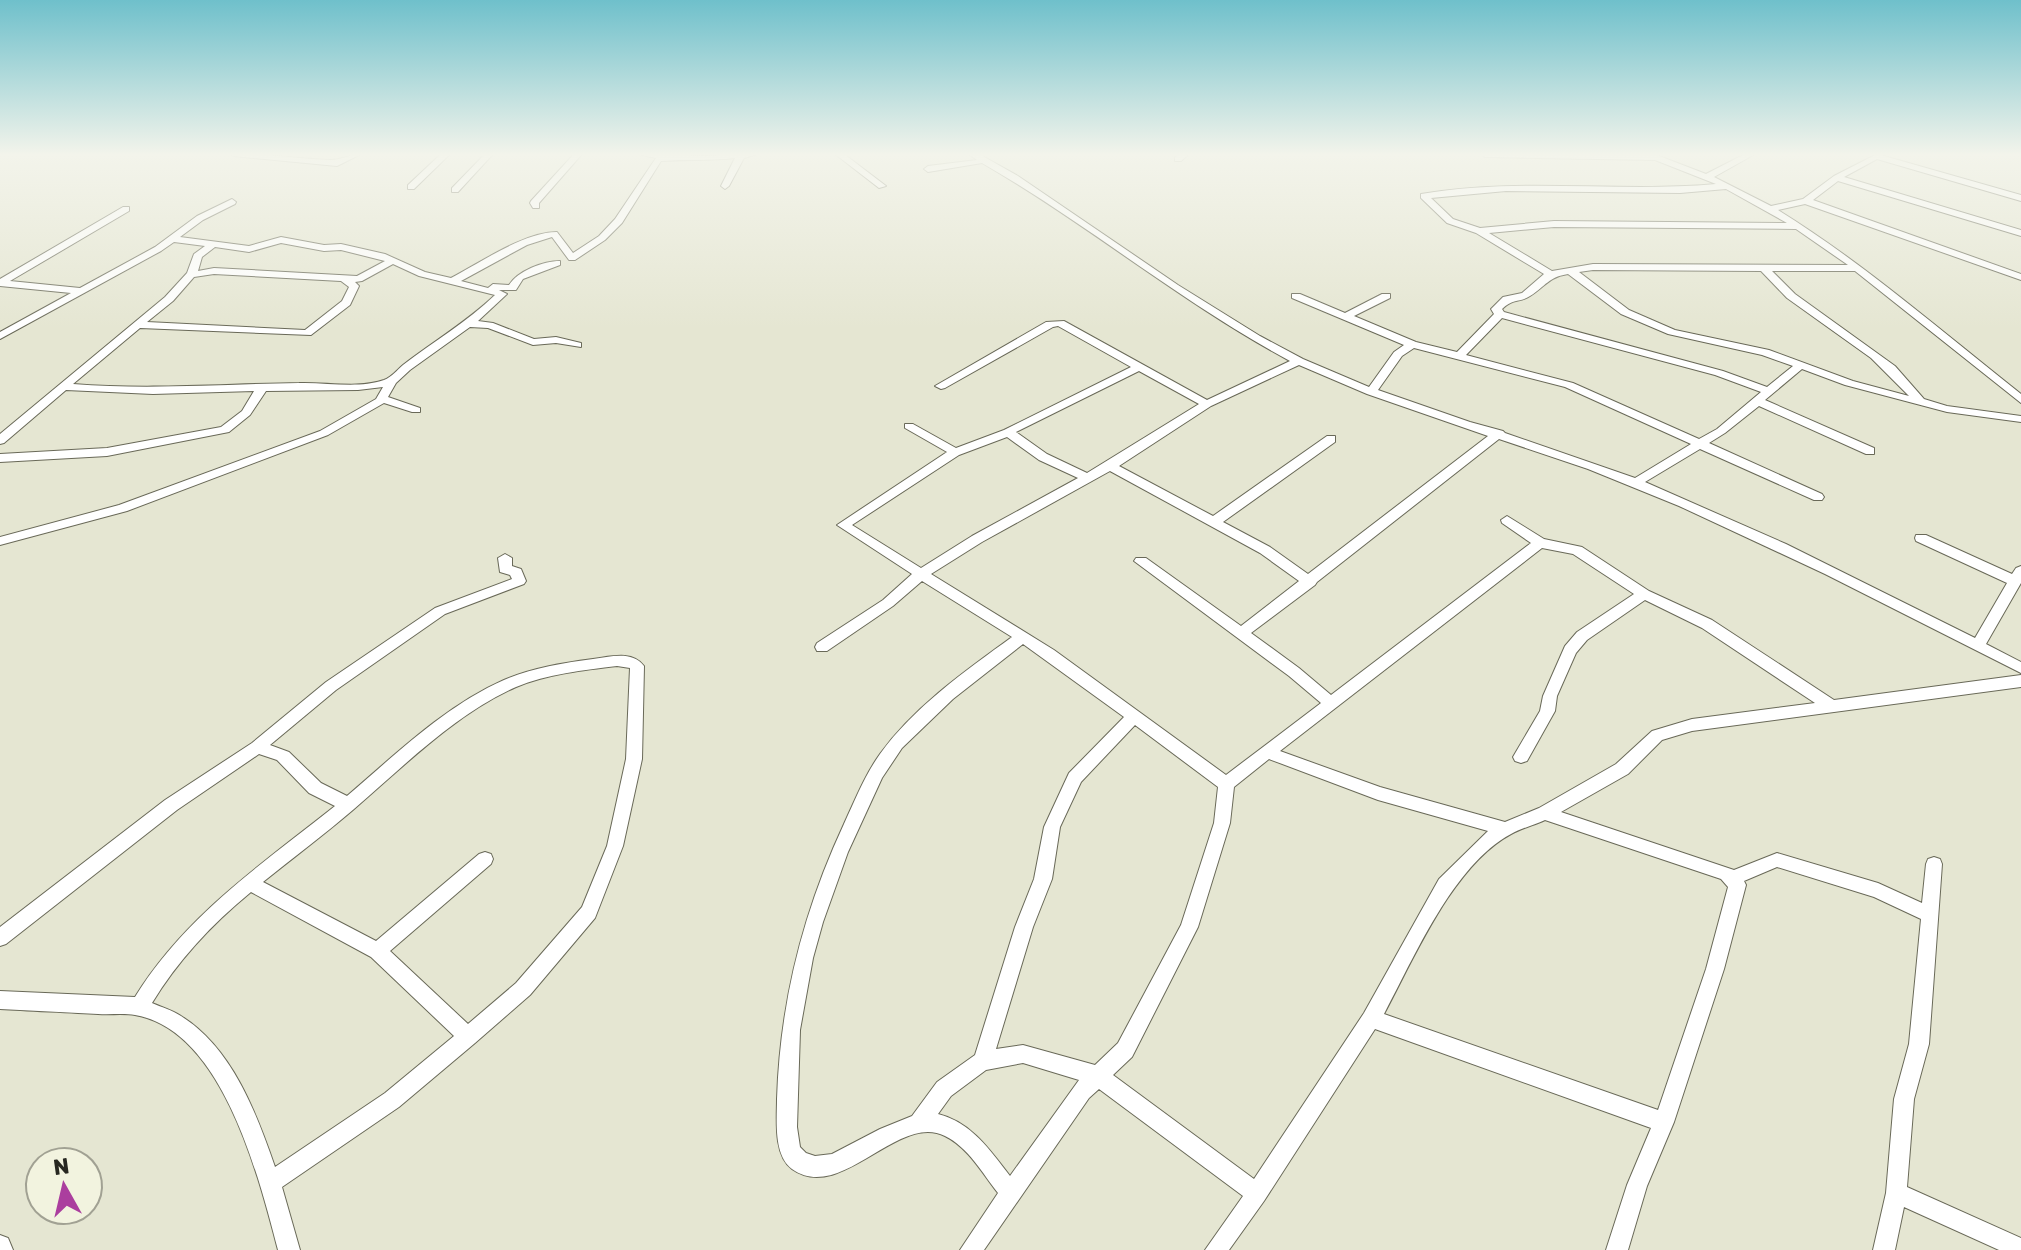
<svg xmlns="http://www.w3.org/2000/svg" width="2021" height="1250" viewBox="0 0 2021 1250" font-family="Rubik,sans-serif">
  <style>
    .lines { fill: none; stroke-linecap: round; stroke-linejoin: round }
    .minor-casing { stroke: #696958; stroke-width: 2 }
    .minor { fill: #fff; fill-rule: evenodd }
  </style>
  <rect width="100%" height="100%" fill="#e5e6d2"/>
  <g class="lines">
    <defs>
      <path id="minor" d="M230,154C264,153 297,159 331,160C342,160 350,154 361,154L337,166L234,156Z
        M441,154H450L414,189H408V185Z
        M485,154H493L458,192H452V188Z
        M574,154H582L539,203V208H533L530,203L531,201Z
        M638,154L706,156L758,154L744,158L729,186L725,189L721,186L735,158C710,161 686,159 661,161L622,223L605,240L575,260H569L552,237L527,245L461,281L488,288L493,284L509,285C518,271 543,261 560,261V265L523,279L516,290H499L507,294L478,321L493,323L534,339L556,337L581,343V347L556,343L533,345L488,328L470,327L410,370L396,383L388,397L420,408V412H412L384,403L328,435L127,511L0,545V537L119,505L320,431L376,399L383,387L358,390L266,391L250,415L229,432L107,456L0,462V454L107,448L221,427L242,411L254,391L153,394L66,390L4,443L0,444V434L165,297L187,273L194,254L205,246L174,242L161,251L0,339V332L71,293L0,286V279L123,207H129V211L10,281L80,288L155,247L197,216L232,199L236,202L235,204L203,220L180,237L249,246L281,237L324,245L341,244L385,254L425,272L451,278C480,263 524,232 557,232L573,253L599,236L615,219L656,158ZM281,243L324,251L341,250L385,261L357,276L214,268L198,271L202,257L215,247L249,252ZM393,264L419,276L495,295C467,322 434,341 403,365C397,370 392,377 384,380C358,389 326,382 299,383C224,384 149,390 73,384L140,328L311,335L350,305L359,286L355,282L362,281ZM214,274L341,281L349,287L342,301L305,330L147,322L173,301L194,277Z
        M835,154H844L886,186L879,188Z
        M969,154H979L1018,176L1178,285L1260,336L1303,359L1369,387L1394,352L1404,345L1292,298V294H1300L1345,313L1382,294H1390V298L1354,316L1416,342L1457,352L1494,314L1491,309L1503,297L1522,293L1544,274L1476,233L1447,223L1421,198V194C1519,177 1618,193 1716,184L1655,160L1485,157L1482,154H1654L1706,174L1745,154H1755L1714,177L1771,206L1803,199L1834,176L1877,154L2021,195V201L1877,159L1844,177L2021,230V236L1838,181L1813,200L2021,274V280L1805,204L1778,210C1865,264 1941,331 2021,394V403L1855,271H1772L1795,294L1895,366L1924,399L1947,406L2021,416V422L1947,412L1845,385L1802,369L1765,400L1874,448V454H1866L1759,406L1725,433L1709,443L1822,494L1824,497L1822,500H1814L1700,449L1645,482L1786,544L1975,638L2007,583L1916,541L1915,538L1916,535H1926L2012,574L2016,568L2021,566V583L1986,644L2021,662V673L1825,574L1679,506L1588,469L1499,439L1317,582L1315,585L1251,633L1299,668L1331,695L1531,543L1502,523L1501,520L1507,516L1544,539L1582,547L1649,591L1712,620L1834,700L2021,675V687L1692,731L1662,740L1628,774L1561,812L1734,870L1777,853L1878,883L1922,903L1926,864L1928,859L1934,857L1940,859L1942,864L1929,1044L1914,1099L1907,1187L2021,1238V1250H1999L1904,1207L1895,1250H1873L1886,1193L1894,1099L1909,1044L1921,919L1874,897L1777,867L1744,881L1746,885L1724,969L1674,1122L1647,1186L1628,1250H1606L1627,1185L1651,1128L1375,1029L1264,1201L1229,1250H1205L1243,1196L1099,1089L1089,1098L984,1250H960L998,1193C983,1174 968,1147 945,1136C898,1112 841,1204 792,1169C773,1155 777,1119 777,1099C780,1002 803,912 844,824C855,800 865,775 880,754C914,707 965,671 1012,637L922,581L893,606L827,651H817L815,647L817,643L883,600L912,574L837,525L947,452L905,428V424H913L956,448L1004,430L1131,367L1058,326L1053,327L945,388L941,389L935,386L1046,322L1064,321L1207,400L1290,361C1182,303 1088,224 982,163L928,172L924,169L928,166L977,160ZM1726,189L1787,223L1554,221L1480,228L1453,219L1431,198L1506,191L1680,193ZM1554,227L1796,229L1848,265L1593,264L1552,271L1489,233ZM1593,270L1761,271L1787,298L1871,358L1909,396L1853,381L1769,350L1675,330L1629,310L1579,272ZM1568,274L1621,314L1668,334L1762,355L1793,366L1767,387L1723,371L1504,312L1502,309C1513,298 1519,303 1530,296C1546,286 1548,277 1568,274ZM1502,318L1715,375L1761,392L1717,429L1699,439L1573,383L1466,355ZM1414,348L1565,387L1691,444L1635,478L1505,433L1503,431L1470,422L1378,390L1402,356ZM1299,365L1367,394L1488,436L1308,574L1270,547L1223,522L1335,442V436H1327L1213,516L1119,466L1211,406ZM1139,371L1199,404L1087,473L1047,454L1016,432ZM1007,437L1039,460L1078,478L972,536L921,568L852,525L959,455ZM1110,471L1260,553L1299,581L1241,626L1146,558H1136L1134,561L1289,676L1321,703L1226,775L1054,650L931,574L982,542ZM1542,548L1573,554L1634,594L1577,632L1565,646L1543,696L1540,711L1513,757L1515,761L1521,763L1527,761L1555,711L1557,696L1576,653L1587,640L1645,600L1702,628L1815,703L1692,719L1652,731L1616,764L1539,808L1505,822L1380,787L1280,751ZM1023,644L1124,717L1069,773L1044,827L1034,879L1015,927L975,1055L937,1082L912,1116L880,1129L832,1154L815,1156L806,1153L800,1147L797,1127L800,1030L813,958L823,922L848,852L882,778L902,748L953,699ZM1135,725L1218,787L1214,823L1181,925L1118,1043L1095,1065L1023,1045L996,1049L1033,927L1052,879L1060,827L1081,782ZM1269,759L1378,800L1488,831L1439,879L1364,1013L1254,1179L1113,1075L1132,1057L1198,927L1230,823L1234,787ZM1545,820L1721,879L1728,887L1706,969L1658,1110L1384,1014C1414,958 1453,865 1511,834C1522,828 1534,825 1545,820ZM1023,1063L1079,1080L1010,1176C990,1150 971,1122 938,1114L951,1096L986,1070Z
        M1180,154H1189L1181,161H1175V157Z
        M505,554L512,558V566L521,569L526,581L524,584L445,614L336,690L270,745L289,752L321,783L347,796C395,755 445,706 504,680C532,668 563,663 593,659C610,657 632,650 644,666L642,759L623,846L595,918L530,995L475,1043L399,1107L282,1187L300,1250H278C259,1178 223,1030 135,1015C123,1013 110,1015 98,1014C65,1012 33,1011 0,1009V991L135,997C185,916 262,864 335,806L309,793L277,760L259,754L177,810L6,944L0,946V927L165,800L252,743L326,682L435,608L512,579L510,575L500,572L498,558ZM617,666L630,668L626,759L607,846L582,907L516,983L468,1024L390,951L491,864L493,859L491,854L485,852L479,854L376,941L263,882C294,857 325,834 354,809C404,766 455,714 516,687C547,674 584,670 617,666ZM251,892L371,957L454,1036L385,1093L275,1167C256,1112 232,1048 181,1016C172,1010 161,1007 152,1003C178,960 212,924 251,892Z
        M0,1235L8,1238L13,1250H0Z"/>
    </defs>
    <use href="#minor" class="minor-casing"/>
    <use href="#minor" class="minor"/>
  </g>
  <linearGradient id="sky" x2="0" y2="1"><stop stop-color="#6fc0cb"/><stop offset="0.47" stop-color="#f3f4eb"/><stop offset="1" stop-color="#f3f4eb" stop-opacity="0"/></linearGradient>
  <rect width="2021" height="329" fill="url(#sky)"/>
  <g transform="translate(64 1186) rotate(352)"><circle r="38" fill="#f2f3df" stroke="#a1a193" stroke-width="2"/>
  <path d="M0-6L14 30L0 20L-14 30Z" fill="#ab3e9e"/>
  <text y="-12" font-size="22" font-weight="bold" text-anchor="middle" fill="#272720">N</text>
  </g>
</svg>
